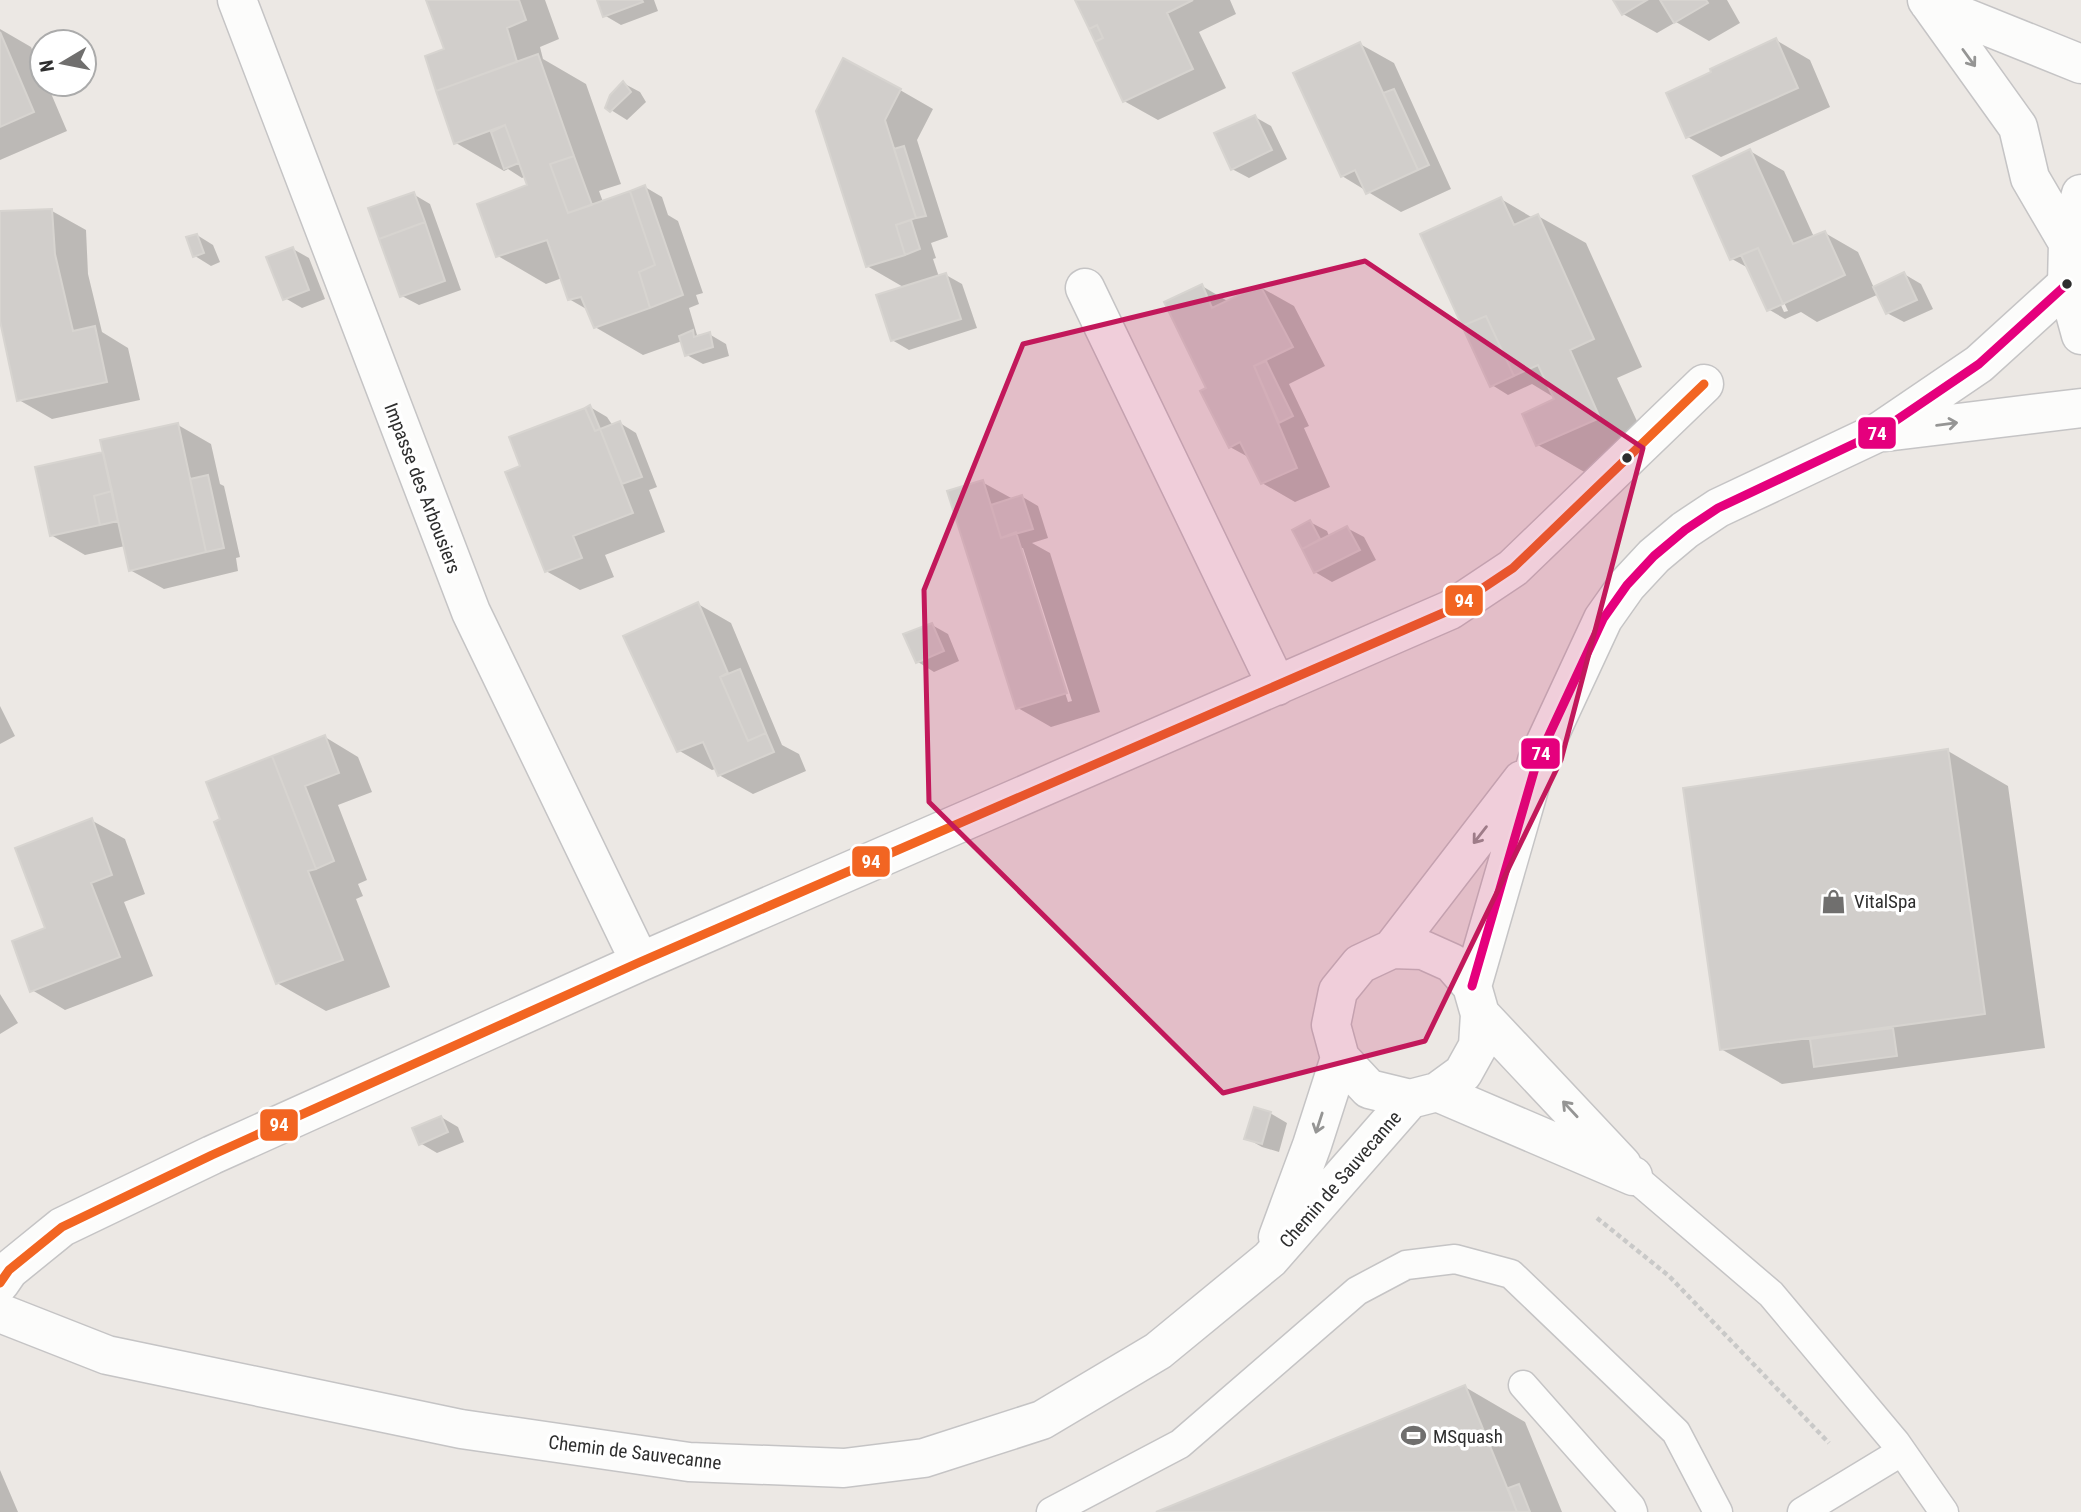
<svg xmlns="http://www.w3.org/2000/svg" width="2081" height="1512" viewBox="0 0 2081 1512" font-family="'Roboto Condensed',sans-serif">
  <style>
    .shadow { fill: #0003; fill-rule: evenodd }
    .building { fill: #d1cecb; stroke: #d7d4d0; stroke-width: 2 }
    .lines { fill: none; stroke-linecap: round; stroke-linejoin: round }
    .service-casing { stroke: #c5c4c5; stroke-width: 31 }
    .minor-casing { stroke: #c5c4c5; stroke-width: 41 }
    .secondary-casing { stroke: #c5c4c5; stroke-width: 41 }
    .path { stroke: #c9c9c8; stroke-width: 4.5; stroke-dasharray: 5 3.5; stroke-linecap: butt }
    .service { stroke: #fcfcfb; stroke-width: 28 }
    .minor { stroke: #fcfcfb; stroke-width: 38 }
    .secondary { stroke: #fcfcfb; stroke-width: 38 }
    .bus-1-casing { stroke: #fff; stroke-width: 14 }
    .bus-2-casing { stroke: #fff; stroke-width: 14 }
    .bus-1 { stroke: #e5007d; stroke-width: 9 }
    .bus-2 { stroke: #f26522; stroke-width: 9 }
    .oneway { stroke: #959594 }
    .marked { fill: #c2185b; fill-opacity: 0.2; stroke: #c2185b; stroke-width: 5; stroke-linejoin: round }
    .bus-dot { fill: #2e2e2e; stroke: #fff; stroke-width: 2.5 }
    .labels { text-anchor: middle; stroke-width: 7; stroke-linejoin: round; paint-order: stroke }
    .street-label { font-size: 19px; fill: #2e2e2e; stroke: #fff }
    .poi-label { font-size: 19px; fill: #2e2e2e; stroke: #fff; text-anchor: start }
    .line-badge { stroke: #fff; stroke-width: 2.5 }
    .badge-label { font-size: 19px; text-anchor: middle; font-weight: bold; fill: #fff }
  </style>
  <rect width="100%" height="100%" fill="#ece8e4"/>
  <path class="shadow" d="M429,0H545L559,39L540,47L543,59L586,84L621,184L599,191L603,202L645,187L662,197L668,215L678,221L703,293L696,295L699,304L689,308L697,335L709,334L726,344L729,356L703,364L687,355L682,341L643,355L595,327L588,310L569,299L562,278L546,284L498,256L529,186L526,176L522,178L508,169L504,171L456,143L446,50Z
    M599,0H654L658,11L621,25L604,15Z
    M1077,0H1230L1236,14L1199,32L1226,88L1158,120L1124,101Z
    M1615,0H1727L1740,23L1709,41L1676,22L1657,33L1623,14Z
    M0,29L31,47L42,73V84H47L67,131L0,160Z
    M1776,40L1810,60L1830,107L1721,157L1688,137L1669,94Z
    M1360,44L1394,63L1451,189L1401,212L1342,176Z
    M623,83L640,92L646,102L627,120L611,110Z
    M900,90L933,109L917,140L948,237L931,243L936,258L933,259L939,277L946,275L962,284L977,328L909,350L892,340L905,288L867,266L818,112Z
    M1255,117L1271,126L1287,159L1249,178L1232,169Z
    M1750,151L1784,171L1814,237L1825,233L1858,252L1874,288L1904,274L1921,284L1933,309L1904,322L1887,313L1879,294L1817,322L1801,312L1785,319L1768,309L1750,269L1732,259ZM1768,276H1772L1788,311L1784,312Z
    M413,194L430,204L461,290L419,305L402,296Z
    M1501,199L1533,218L1538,216L1586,243L1642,367L1617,378L1648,445L1586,473L1538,445L1556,400L1555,398L1532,384L1508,395L1492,385Z
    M52,211L86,230L88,274L102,332L128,348L140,400L52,419L19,400L0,313V212Z
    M197,235L213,245L220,262L211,266L195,256Z
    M293,249L309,258L325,299L302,308L285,298Z
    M1202,286L1229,302L1260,287L1294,306L1325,366L1289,384L1309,426L1304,428L1330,487L1295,502L1262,483L1250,458L1230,447L1208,389Z
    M590,407L607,417L613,426L620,423L636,433L657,487L649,490L665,532L605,555L614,577L580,590L546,571L522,467Z
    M178,425L211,444L220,484L224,486L240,557L236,558L238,571L164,589L130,570L125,546L85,555L51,535L105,453Z
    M982,482L1013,499L1021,496L1038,506L1048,538L1032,543L1050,553L1100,712L1051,727L1018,708ZM1020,548H1023L1072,701L1068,702Z
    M1310,522L1327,531L1329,536L1347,528L1364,537L1376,560L1332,582L1315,572L1295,530Z
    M698,604L731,623L782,745L799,754L806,771L753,794L719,775L715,769L712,770L678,750Z
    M932,625L948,634L959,661L934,672L918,662Z
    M0,706L15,736L0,744Z
    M325,737L358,757L372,792L338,805L367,880L358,884L363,896L356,899L390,987L326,1011L277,983L216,823Z
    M1948,751L2008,786L2045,1048L1782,1084L1721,1049Z
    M91,820L125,839L145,894L124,902L153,976L65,1010L32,990L47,929Z
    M0,994L18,1023L0,1034Z
    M1270,1113L1287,1123L1279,1152L1262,1147L1246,1138Z
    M441,1117L458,1127L464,1142L437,1153L420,1143Z
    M1465,1387L1525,1422L1562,1512H1160Z
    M0,1470L18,1512H0Z"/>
  <path class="building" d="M426,0H519L526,20L507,28L517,62L436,91L425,56L444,49Z
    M597,0H642L643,2L603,17Z
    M1075,0H1193L1167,13L1193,69L1123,102L1095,42L1103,38L1097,25L1089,29Z
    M1613,0H1647L1622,15Z
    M1660,0H1706L1708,3L1674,23Z
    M1097,25L1103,38L1095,42L1089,29Z
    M0,32L34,112L0,127Z
    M1776,38L1798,88L1686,138L1666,93L1711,72L1710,69Z
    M1360,42L1418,170L1366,194L1355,170L1341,177L1293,73Z
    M538,54L574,156L550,164L568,213L630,191L655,265L639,272L650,308L594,328L581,297L568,300L547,240L496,257L477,204L527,185L505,125L454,144L436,91Z
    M843,58L901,89L885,120L916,218L896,225L905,255L866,267L816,111Z
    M623,81L631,92L610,112L605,108L610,95Z
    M1394,89L1429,165L1418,170L1383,93Z
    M1255,115L1272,150L1231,170L1214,133Z
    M505,125L519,163L504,169L491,132Z
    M904,146L926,216L916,218L894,149Z
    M1750,149L1793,244L1825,231L1845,275L1783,304L1758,248L1730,260L1693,176Z
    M574,156L592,205L568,213L550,164Z
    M645,185L683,295L650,308L639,272L655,265L630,191Z
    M414,192L425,222L379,239L368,208Z
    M1501,197L1514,225L1538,214L1594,339L1570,350L1600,418L1536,446L1522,414L1554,399L1538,365L1514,376L1486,316L1462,326L1420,234Z
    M52,209L55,254L73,331L95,326L107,382L17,401L0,321V211Z
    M911,220L920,249L905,255L896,225Z
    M425,222L445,281L400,297L379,239Z
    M197,234L204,253L193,257L186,237Z
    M293,247L309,290L283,300L266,257Z
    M1758,248L1783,304L1767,311L1741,255Z
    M1904,272L1917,300L1886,314L1873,287Z
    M946,273L961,319L891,341L876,295Z
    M1202,284L1212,308L1260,285L1293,347L1254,366L1297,468L1261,484L1240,442L1229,448L1200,391L1206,388L1164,302Z
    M1486,316L1514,376L1490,387L1462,326Z
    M693,330L694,337L710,332L713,347L685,356L679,336Z
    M1266,361L1293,416L1279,423L1254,366Z
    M590,405L600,429L595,431L585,408Z
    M585,408L595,431L600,429L633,513L573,536L582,558L545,572L505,472L520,466L509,437Z
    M620,421L642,477L622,484L600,429Z
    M178,423L206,552L129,571L100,440Z
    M103,452L112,491L94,496L100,525L50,536L35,467Z
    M208,475L224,548L206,552L190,479Z
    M983,480L1001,538L1016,532L1067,693L1016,709L947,491Z
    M112,491L118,521L100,525L94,496Z
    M1022,495L1033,529L1001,538L991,505Z
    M1310,520L1320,539L1302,549L1292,530Z
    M1347,526L1360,550L1314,573L1302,549Z
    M698,602L728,673L720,677L748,741L766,733L774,752L718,776L703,742L677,752L623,636Z
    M932,623L944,651L916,663L903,634Z
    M740,669L766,733L748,741L720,677Z
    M325,735L339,773L305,786L334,861L316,869L272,756Z
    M1948,749L1985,1014L1720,1050L1683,788Z
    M272,756L316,869L308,871L343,960L276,984L214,822L220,819L206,782Z
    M92,818L112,875L91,883L120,957L30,992L12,941L45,928L15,848Z
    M1893,1028L1897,1056L1814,1067L1810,1039Z
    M1254,1107L1271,1112L1262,1144L1244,1139Z
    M441,1116L448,1132L419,1145L412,1128Z
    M1465,1385L1517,1512H1156Z
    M1519,1484L1530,1512H1517L1508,1488Z"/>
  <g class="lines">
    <defs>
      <path id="service" d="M1633,1176L1771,1294L1896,1443L1944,1512
        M1523,1385L1631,1507L1633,1512
        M1051,1512L1180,1444L1357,1291L1406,1265L1455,1259L1511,1274L1676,1432L1718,1512
        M1802,1512L1901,1452"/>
      <path id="minor" d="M237,0L471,612L640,962
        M1085,288L1277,686
        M1885,432L2081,408
        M1392,949L1522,780
        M1472,986L1537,761L1603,619L1627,585L1654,556L1685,530L1718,508L1879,432L1979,364L2067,284
        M1480,1014L1622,1165
        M1437,1092L1463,1073L1478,1046L1480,1014L1472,986L1452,963L1423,950L1392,949L1360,964L1338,991L1331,1025L1340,1058L1369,1089L1410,1099L1437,1092L1633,1176
        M1278,1237L1312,1145L1340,1058
        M0,1283L9,1270L62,1227L212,1155L640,962L1450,610L1513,568L1704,384
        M0,1313L107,1355L461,1429L689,1462L844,1468L924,1458L1042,1420L1158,1351L1270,1259L1410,1099"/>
      <path id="secondary" d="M1927,0L2018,127L2030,178L2068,243
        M1929,3L2081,64
        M2081,194L2068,243L2067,284L2081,335"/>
    </defs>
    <use href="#service" class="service-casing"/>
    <use href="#minor" class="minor-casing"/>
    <use href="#secondary" class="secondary-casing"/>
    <path class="path" d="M1597,1218L1669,1276L1829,1443"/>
    <use href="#service" class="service"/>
    <use href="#minor" class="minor"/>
    <use href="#secondary" class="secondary"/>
    <defs>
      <path id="bus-1" d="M1472,986L1537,761L1603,619L1627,585L1654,556L1685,530L1718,508L1879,432L1979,364L2067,284"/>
      <path id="bus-2" d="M0,1283L9,1270L62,1227L212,1155L640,962L1450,610L1513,568L1704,384"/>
    </defs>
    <use href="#bus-1" class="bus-1-casing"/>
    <use href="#bus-2" class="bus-2-casing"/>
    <use href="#bus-1" class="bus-1"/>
    <use href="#bus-2" class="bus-2"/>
  </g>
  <defs><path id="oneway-shaft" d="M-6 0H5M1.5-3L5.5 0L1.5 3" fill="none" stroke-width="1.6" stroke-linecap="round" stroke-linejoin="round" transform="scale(1.75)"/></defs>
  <g class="oneway">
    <use href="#oneway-shaft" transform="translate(1969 58) rotate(54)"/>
    <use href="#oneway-shaft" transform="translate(1947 424) rotate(-7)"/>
    <use href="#oneway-shaft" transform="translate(1480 835) rotate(128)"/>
    <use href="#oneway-shaft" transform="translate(1570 1109) rotate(-133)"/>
    <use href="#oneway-shaft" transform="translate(1319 1123) rotate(108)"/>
  </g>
  <path class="marked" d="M1365,261L1643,448L1561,760L1425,1041L1223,1093L929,802L924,590L1023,344Z"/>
  <defs>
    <symbol id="shop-bare" viewBox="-9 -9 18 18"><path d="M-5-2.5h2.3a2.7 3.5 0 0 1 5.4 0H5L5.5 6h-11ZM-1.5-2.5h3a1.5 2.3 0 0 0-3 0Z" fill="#706f6e" stroke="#fff" stroke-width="2.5" paint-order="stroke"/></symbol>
    <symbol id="stadium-bare" viewBox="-9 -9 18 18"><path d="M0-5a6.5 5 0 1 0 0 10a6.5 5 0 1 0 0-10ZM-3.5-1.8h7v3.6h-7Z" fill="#706f6e" stroke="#fff" stroke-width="2.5" paint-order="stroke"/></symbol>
  </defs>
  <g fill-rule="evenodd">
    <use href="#shop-bare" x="1816" y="884" width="35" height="35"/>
    <use href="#stadium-bare" x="1396" y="1418" width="35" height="35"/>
  </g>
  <g class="bus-dot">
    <circle cx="2067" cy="284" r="6"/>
    <circle cx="1627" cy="458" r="6"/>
  </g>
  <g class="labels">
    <g class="street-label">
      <text transform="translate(423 488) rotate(69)" y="7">Impasse des Arbousiers</text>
      <text transform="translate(1340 1179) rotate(-49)" y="7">Chemin de Sauvecanne</text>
      <text transform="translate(635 1452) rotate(7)" y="7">Chemin de Sauvecanne</text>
    </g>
    <g class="poi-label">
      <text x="1854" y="908">VitalSpa</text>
      <text x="1433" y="1443">MSquash</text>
    </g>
  </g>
  <g class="line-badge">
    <rect x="1857" y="416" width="40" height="34" rx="7" fill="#e5007d"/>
    <rect x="1444" y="584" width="40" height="33" rx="7" fill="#f26522"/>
    <rect x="1520" y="737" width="41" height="33" rx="7" fill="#e5007d"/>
    <rect x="851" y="845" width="40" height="33" rx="7" fill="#f26522"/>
    <rect x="259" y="1108" width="40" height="34" rx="7" fill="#f26522"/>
  </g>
  <g class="badge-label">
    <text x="1877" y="440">74</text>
    <text x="1464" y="607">94</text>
    <text x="1541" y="760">74</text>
    <text x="871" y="868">94</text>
    <text x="279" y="1131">94</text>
  </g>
  <g transform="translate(63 63) rotate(260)"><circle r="33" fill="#ffffff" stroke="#ababab" stroke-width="2"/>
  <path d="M0-5L12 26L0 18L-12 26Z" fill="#706f6e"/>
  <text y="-10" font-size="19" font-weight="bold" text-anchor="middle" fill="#2e2e2e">N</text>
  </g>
</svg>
